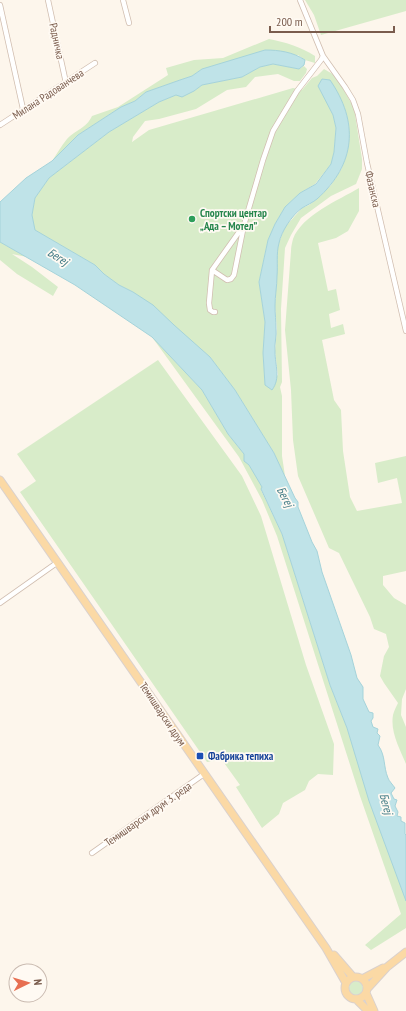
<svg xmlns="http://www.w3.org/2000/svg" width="406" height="1011" viewBox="0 0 406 1011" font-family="'PT Sans Narrow',sans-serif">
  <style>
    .green { fill: #d8ecc9; fill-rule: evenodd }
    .water { fill: #bfe3e8; stroke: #a5d3da }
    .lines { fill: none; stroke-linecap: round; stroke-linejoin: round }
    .minor-casing { stroke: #d1beb0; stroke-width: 6 }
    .primary-casing { stroke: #dad1cd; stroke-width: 9 }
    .minor { stroke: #fff; stroke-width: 4.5 }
    .primary { stroke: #fbd9a5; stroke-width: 7 }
    .leisure-dot { fill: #2e9e5b; stroke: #fffaf3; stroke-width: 1.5 }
    .transit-dot { fill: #1a4fb4; stroke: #fffaf3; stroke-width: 1.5 }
    .labels { text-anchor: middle; stroke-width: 3.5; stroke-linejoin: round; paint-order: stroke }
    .street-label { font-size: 11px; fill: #7a5c4d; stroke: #fffaf3 }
    .leisure-label { font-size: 11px; font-weight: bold; fill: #27864d; stroke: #fffaf3; text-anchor: start }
    .transit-label { font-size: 11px; font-weight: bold; fill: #164399; stroke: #fffaf3; text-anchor: start }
    .water-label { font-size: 12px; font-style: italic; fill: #437c86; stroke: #fffaf3 }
  </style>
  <rect width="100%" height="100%" fill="#fdf6ec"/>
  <path class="green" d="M305,0H406V11L321,35L314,15Z
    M269,39C285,42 301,47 315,56V63L305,60L298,55L202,69L192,76L146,92L135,101L121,107L78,135L52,161C57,154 61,146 67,139C75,130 86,129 92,116L118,107L168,75L166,68L194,60L223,58Z
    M273,64L299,69L304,66L307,69L306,73L300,81H294L278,74L255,77L246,87L227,90L196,109L159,119L145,121L133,137L132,142L149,130L293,88L302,90L312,78L317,76L324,69L336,76L354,108L362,159V169L356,184L331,196L301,218L291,235L285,248L281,309L282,382L280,387L282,396V456L285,476L274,453L235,390L210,357L133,292L119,285L104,274L95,265L34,230L32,215L35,198L49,178L109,132L159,102L176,95L194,91L202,85L242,77L260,67ZM320,90L349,123L342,168L331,185L317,199L309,205L302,208L285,227L279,242L276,259L277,275L275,306L277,329L275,351L278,375L265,385L263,353L265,322L259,282L268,240L275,224L285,207L300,193L315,184L331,164L334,152L336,128L333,115L326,99Z
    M359,188V211L348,231L336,238L318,243L328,291L336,289L340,310L329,314L331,328L343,324L345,334L322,340L334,400L341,410L343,451L350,497L357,511L402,503L397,478L378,483L375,463L406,456V571L383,576V585L394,598L406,605V689L402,699L401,715L406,727V764C400,749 390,732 393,715C394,711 396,707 398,703L384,683L380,676L384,656L389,647L386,634L374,629L370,617L339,553L329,548L298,476L293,440L291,390L285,330L291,251C291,247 292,243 293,239C302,215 339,200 359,188Z
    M0,242L27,257L12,254L32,267L58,287L53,296L17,274L0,260Z
    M152,337L202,390L228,434L244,454L262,487L261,490L282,534L330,685L347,728L406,901V928L371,950L365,945L401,914L360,796L277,536L262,500L239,457Z
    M158,360L242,476L261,516L306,665L334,744L333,775L318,774L309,781L305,790L283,803L279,814L262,828L236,787L240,785L222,760L207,762L20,492L36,481L17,454Z
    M349 988a7 7 0 1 1 14 0a7 7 0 1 1-14 0Z"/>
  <path class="water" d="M265,50C279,50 293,52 305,60L304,65L299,69L273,64L260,67L242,77L202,85L194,91L182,97L176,95L159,102L109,132L49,178L35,198L32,215L35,230L95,265L104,274L119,285L133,292L153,305L174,325L210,357L235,390L274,453L295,498L298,502V507L312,542L317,551L322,572L351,655L357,678L363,687V699L369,712L373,713V718L371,721L373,727L378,729L377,733L380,736L378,745C386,756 383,766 388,778C389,781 393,785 395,788L391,793L394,799L397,800L395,806L398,812L397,816L401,817V821L405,823V834L406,835V901L369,801L347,728L330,685L282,534L261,489L262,487L249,465L244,461V454L228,434L202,390L152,337L75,285L0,242V202L26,178L52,161L78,135L121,107L135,101L146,92L180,80L192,76L202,69Z
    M322,79L330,80C359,122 356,164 317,199C312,203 307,205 302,208C292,215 281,232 279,243C276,254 278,265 277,276C277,286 275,296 275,306C275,314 276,321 276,328C277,336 274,344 275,352C275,365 281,378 272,390L265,385L263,353L265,322L259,282L268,240L275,224L285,207L300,193L316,184L331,164L334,152L336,128L333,115L318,86Z"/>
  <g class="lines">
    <defs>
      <path id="minor" d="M48,0L66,83
        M123,0L129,23
        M300,0L323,56L345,87L353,100L358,114L367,163L406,331
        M0,5L23,109
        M0,125L95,63
        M244,225L212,270L227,280L231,279L234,275L244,225L263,160L273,131L297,91L321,60L323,56
        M212,270L209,303L210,310L213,312H215
        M0,603L58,562
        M92,853L204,774"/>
      <path id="primary" d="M0,480L326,948L346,983
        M334,955L353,977
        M345 988a11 11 0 1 1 22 0a11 11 0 1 1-22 0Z
        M362,979L383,968
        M367,989L387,967L406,952
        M366,993L374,1011
        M356,999L368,1011"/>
    </defs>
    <use href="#minor" class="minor-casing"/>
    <use href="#primary" class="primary-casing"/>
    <use href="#minor" class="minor"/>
    <use href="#primary" class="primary"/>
  </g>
  <circle class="leisure-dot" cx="192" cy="219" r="4"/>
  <rect class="transit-dot" x="196" y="752" width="8" height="8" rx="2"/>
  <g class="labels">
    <g class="street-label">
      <text transform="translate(57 41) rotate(78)" y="4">Радничка</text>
      <text transform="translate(48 94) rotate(-33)" y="4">Милана Радованчева</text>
      <text transform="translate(373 189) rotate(77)" y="4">Фазанска</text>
      <text transform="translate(163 714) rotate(56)" y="4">Темишварски друм</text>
      <text transform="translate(148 814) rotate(-35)" y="4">Темишварски друм 3. реда</text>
    </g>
    <g class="leisure-label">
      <text x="200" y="217">Спортски центар<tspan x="200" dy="13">„Ада – Мотел”</tspan></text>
    </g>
    <g class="transit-label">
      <text x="208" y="760">Фабрика тепиха</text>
    </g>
    <g class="water-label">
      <text transform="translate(58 257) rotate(32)" y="4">Бегеј</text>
      <text transform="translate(285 497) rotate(62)" y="4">Бегеј</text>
      <text transform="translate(386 804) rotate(75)" y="4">Бегеј</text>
    </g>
  </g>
  <g transform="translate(28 983) rotate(85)"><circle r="19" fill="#fffaf3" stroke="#cabbb1"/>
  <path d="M0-3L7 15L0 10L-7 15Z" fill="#e76f51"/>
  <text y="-6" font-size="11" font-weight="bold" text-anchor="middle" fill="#7a5c4d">N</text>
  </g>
  <path d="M270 26v6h124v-6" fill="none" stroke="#7a5c4d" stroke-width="2"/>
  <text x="276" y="26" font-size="12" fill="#7a5c4d" stroke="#fffaf3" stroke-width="3" paint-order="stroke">200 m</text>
</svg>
